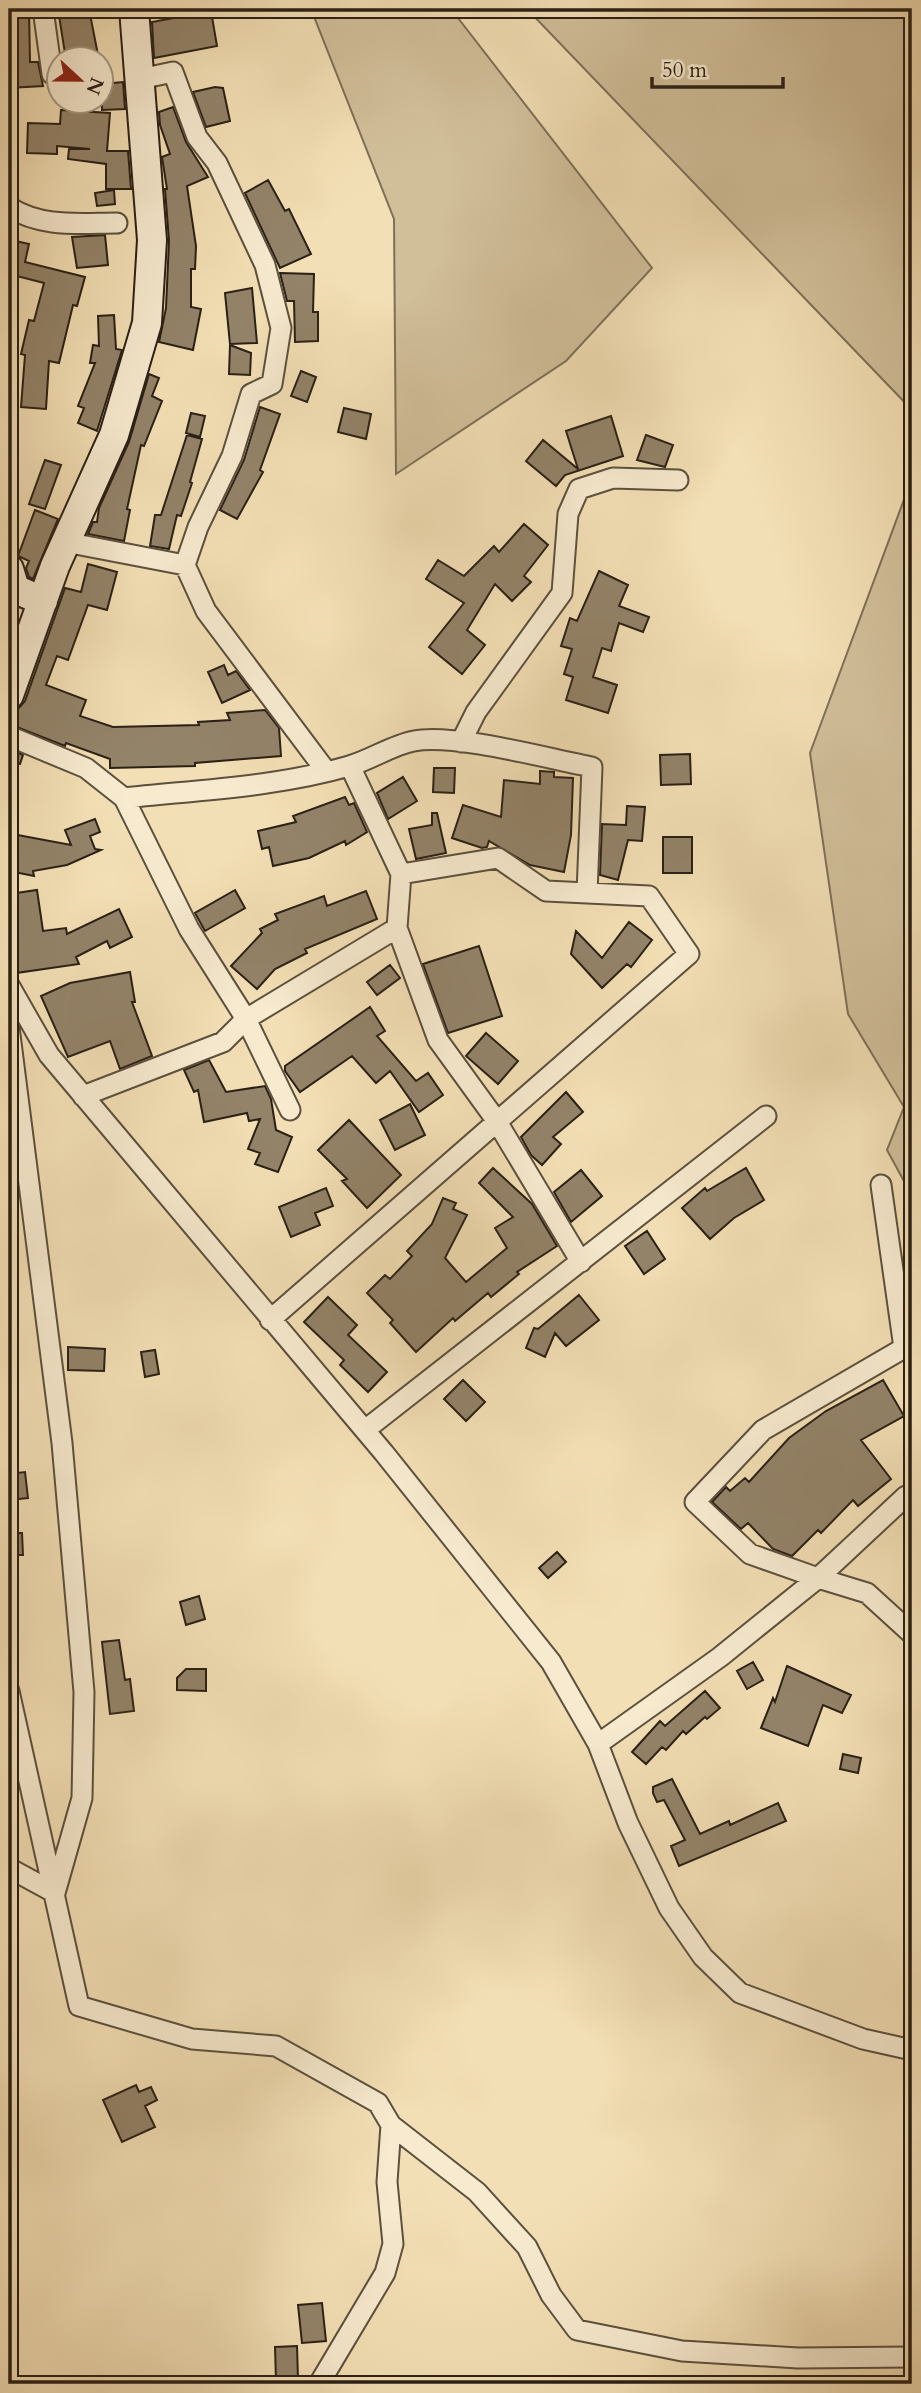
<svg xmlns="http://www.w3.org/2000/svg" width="921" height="2393" viewBox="0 0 921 2393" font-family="Cardo,serif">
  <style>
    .green { fill: #d1bf9a; stroke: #7e7058; stroke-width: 2 }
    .building { fill: #938369; stroke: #2a2016; stroke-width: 2 }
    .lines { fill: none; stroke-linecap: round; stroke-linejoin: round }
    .street-casing { stroke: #5c503e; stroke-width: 23 }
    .secondary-casing { stroke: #2a2016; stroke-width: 32 }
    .street { stroke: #f7eacf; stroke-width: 19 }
    .secondary { stroke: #f7eacf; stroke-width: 28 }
  </style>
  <rect width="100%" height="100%" fill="#f3dfb5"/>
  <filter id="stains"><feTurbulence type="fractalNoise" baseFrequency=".00286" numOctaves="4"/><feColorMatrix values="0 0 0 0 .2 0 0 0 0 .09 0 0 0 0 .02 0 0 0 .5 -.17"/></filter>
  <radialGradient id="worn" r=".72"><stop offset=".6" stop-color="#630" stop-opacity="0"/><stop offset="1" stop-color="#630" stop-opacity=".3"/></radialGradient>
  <path class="green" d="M311,9H451L652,268L566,361L396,474L394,219Z
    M527,9H912V410Z
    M912,478V1196L887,1150L904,1107L848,1014L810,753Z"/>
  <path class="building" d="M9,9H29L30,62H38L43,86L9,88Z
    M58,9H89L99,60H66Z
    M211,11L217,46L154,58L152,22Z
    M123,82L125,109L102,110V84Z
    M215,87L223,88L230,121L206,127L193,92Z
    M173,107L186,142L208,177L187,186L196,246L195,269H191V307L201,309L193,350L159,342L166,308L169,241L165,189H167L162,157L170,154L160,125L159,112Z
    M61,110L110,113L107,151H128L131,189H106V164L68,159L69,149H90L57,146V154L27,153L28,123L60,124Z
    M268,180L285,211L289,209L311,254L280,268L245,193Z
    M114,190L115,204L97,206L95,193Z
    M105,235L108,265L77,268L72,237Z
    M11,240L29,244L25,262L85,277L77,306L73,305L59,363L49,361L46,409L21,407L25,355L21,354L29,320L34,321L44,283L9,274Z
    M280,273L314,274L313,312H318V341L295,342L294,301H287Z
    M252,288L257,343L230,344L225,293Z
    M114,315L116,349L122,350L97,431L78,423L84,408L78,406L95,363H90L93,345L99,346L98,316Z
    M230,345L251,353L250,375L229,374Z
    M301,371L316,377L307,402L291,396Z
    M149,374L159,378L152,396L162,401L144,446L141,445L127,509L130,510L124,541L88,534L93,522H97L99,508L129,442Z
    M260,407L280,414L260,470L263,472L237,519L220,510L244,460Z
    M344,408L371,414L366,439L338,432Z
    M191,413L205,416L200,437L186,433Z
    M611,416L623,456L565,475L556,486L526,461L543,440L578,469L566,431Z
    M187,435L202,439L190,482L192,483L181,516L177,515L169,549L150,546L155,515H161Z
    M646,435L673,445L665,467L637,460Z
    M45,460L61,465L45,509L29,504Z
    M35,510L58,519L33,579L29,577L26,568L29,561L18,556Z
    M524,524L548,545L524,576L531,582L512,601L495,584L467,630L485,645L462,674L429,647L464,603L426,579L438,560L464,576L494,546L499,552Z
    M88,564L117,572L107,610L88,605L68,660L57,656L46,685L86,700L80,716L113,727L199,725L198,722L230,720L227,713L265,710L279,728L281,756L195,763V766L110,768V759L66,743L65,746L9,724V711L19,708L25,701L65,588L81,592Z
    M599,571L628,585L619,606L649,617L643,632L619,623L611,651L602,648L593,677L617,685L608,713L566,700L573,677L564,674L572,649L561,646L570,618L577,621Z
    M224,665L228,675L236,671L250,690L222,703L208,672Z
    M9,749L23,755L20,764L9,760Z
    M690,754L691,784L661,785L660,755Z
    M434,768H455L454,793L433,792Z
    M540,771L554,772V777L573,778L571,835L564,872L530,865L489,841L487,847L482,848L452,838L463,805L501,817L504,780L540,784Z
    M403,777L417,801L388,819L377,793Z
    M345,797L349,805L354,803L367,832L346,845L345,841L309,858L273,866L269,847L262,849L258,831L296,822L293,816Z
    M627,806L645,807L642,841L628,840L618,880L600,875L602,824L626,825Z
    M432,813H437L446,853L416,859L409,829L432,825Z
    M95,819L100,832L90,836L95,849L101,850L67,865L33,871L34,876L9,871L12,834L71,845L65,830Z
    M663,837H692V873H663Z
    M37,890L43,931L66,928L67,934L119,909L132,937L110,948L107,941L76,957L79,964L16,973L9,925V894Z
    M235,890L245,908L205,931L195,913Z
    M366,891L377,919L305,949L307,953L275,969L257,989L231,966L262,933L260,929L278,920L275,914L324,896L327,906Z
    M629,922L652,940L631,967L627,964L602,988L571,954L576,931L602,958Z
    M479,946L502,1016L448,1033L423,964Z
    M390,965L400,978L377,995L367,982Z
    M130,972L135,1002H132L152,1056L120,1069L110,1041L68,1057L41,996L70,983Z
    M370,1007L385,1031L377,1036L416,1081L428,1073L443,1095L419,1112L390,1071L376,1083L352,1056L300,1092L285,1071V1066Z
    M486,1033L518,1061L498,1084L466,1056Z
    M209,1060L226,1092L265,1086L271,1099L276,1130L292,1137L278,1172L255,1164L260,1153L248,1149L260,1119L249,1121L247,1113L204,1122L198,1090L194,1092L184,1070Z
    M566,1092L583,1112L553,1137L561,1144L542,1165L531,1155L521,1137Z
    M410,1104L425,1135L395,1150L380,1120Z
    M349,1120L401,1175L367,1208L342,1181L347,1179L318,1150Z
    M493,1168L532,1204L557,1246L517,1272L519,1274L491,1297L488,1293L455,1321L453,1318L416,1352L390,1323L393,1320L367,1293L385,1275L390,1279L412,1256L407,1251L432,1224L443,1198L456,1203L453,1209L467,1215L445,1258L466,1282L507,1248L495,1228L513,1217L479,1183Z
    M746,1168L764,1200L734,1218L710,1239L682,1208L705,1188L707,1191Z
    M581,1170L602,1196L571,1222L554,1192Z
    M326,1188L333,1206L315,1213L320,1225L291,1237L279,1207Z
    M647,1231L665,1259L644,1274L625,1246Z
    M579,1295L599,1320L566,1346L555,1333L545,1357L526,1348L534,1328L538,1329Z
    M328,1297L357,1325L348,1335L387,1372L368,1392L340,1365L344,1360L304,1322Z
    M68,1347L105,1349L104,1371L68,1370Z
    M155,1350L159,1374L145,1377L141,1352Z
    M463,1380L485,1402L466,1421L444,1399Z
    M883,1380L904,1416L861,1440L891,1479L858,1506L853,1500L821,1533L818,1530L792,1556L773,1549L748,1523L741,1529L712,1502L726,1487L730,1491L745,1478L749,1482L789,1438L826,1411Z
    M25,1472L28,1498L9,1500V1474Z
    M9,1533H22L23,1555H9Z
    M557,1552L566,1562L548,1578L539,1568Z
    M199,1596L205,1619L186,1625L180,1602Z
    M119,1640L125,1680L130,1679L134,1711L110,1714L102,1642Z
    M753,1662L763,1680L747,1689L737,1671Z
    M787,1666L851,1695L842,1713L823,1705L808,1746L761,1728L773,1698L775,1702Z
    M186,1669H206V1691L177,1690V1678Z
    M705,1691L720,1708L707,1719L705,1717L686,1734L683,1731L666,1750L662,1747L646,1764L632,1752L660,1721L665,1726Z
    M843,1754L861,1758L858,1773L840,1769Z
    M672,1779L700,1834L729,1821L730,1825L778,1803L786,1821L679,1866L671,1846L685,1840L664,1800L657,1802L653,1793V1787Z
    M136,2085L139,2092L151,2087L157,2100L145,2106L155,2127L122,2142L103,2100Z
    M322,2303L326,2341L302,2343L298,2305Z
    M297,2346L298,2379L276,2380L275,2347Z"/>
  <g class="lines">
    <defs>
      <path id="street" d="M43,9L52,74
        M140,79L173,72L197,137L217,163L265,265L281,328L272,384L251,394L232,456L198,527L185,565L206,611L326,771
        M9,207C42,228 79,223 117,223
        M65,542L185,565
        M9,736L86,768L124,798C198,790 277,787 349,766C371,760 392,745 414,741C454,733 549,759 592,767L587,893
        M461,742L476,712L562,593L568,514L579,489L613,478L678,480
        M350,766L401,874
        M124,798L189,929L246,1019L290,1110
        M397,928L438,1040L496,1120L581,1262
        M9,985L49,1055L384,1453L551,1662L598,1744L628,1823L669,1908L703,1957L740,1993L863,2039L912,2050
        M9,1027L62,1443L84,1692L82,1798L55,1893L9,1868
        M83,1096L223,1042L246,1019L397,928L401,874L498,858L546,891L649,896L689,954L270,1320
        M881,1185L904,1348L763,1430L695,1502L750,1554L818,1578L906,1496
        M365,1430L766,1116
        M9,1691L79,2006L192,2039L276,2046L378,2103L391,2125L387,2182L393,2244L385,2273L319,2384
        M598,1744L720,1657L818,1578L867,1593L912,1634
        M391,2125L477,2192L527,2247L551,2295L577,2330L682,2351L798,2358L912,2357"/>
      <path id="secondary" d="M9,569L15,589L43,601
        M9,695L55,566L114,435L147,323L152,240L134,9"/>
    </defs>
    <use href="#street" class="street-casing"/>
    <use href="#secondary" class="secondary-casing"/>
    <use href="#street" class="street"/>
    <use href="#secondary" class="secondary"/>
  </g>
  <rect width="921" height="2393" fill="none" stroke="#f3dfb5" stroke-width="35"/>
  <rect x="10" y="10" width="900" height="2372" fill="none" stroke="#2a2016" stroke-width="3.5"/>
  <rect x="18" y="18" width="886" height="2358" fill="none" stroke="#2a2016" stroke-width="2"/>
  <g transform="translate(80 80) rotate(112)"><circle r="33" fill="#f7eacf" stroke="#a59985" stroke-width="2"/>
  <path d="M0-5L12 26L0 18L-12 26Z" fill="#8f2418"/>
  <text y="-10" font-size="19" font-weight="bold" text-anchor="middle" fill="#2a2016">N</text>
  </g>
  <path d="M652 77v10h131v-10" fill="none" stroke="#2a2016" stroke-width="3.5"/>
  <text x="662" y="77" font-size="21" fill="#2a2016" stroke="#f7eacf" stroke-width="5" paint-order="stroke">50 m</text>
  <rect width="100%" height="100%" filter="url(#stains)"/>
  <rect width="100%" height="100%" fill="url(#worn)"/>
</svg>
